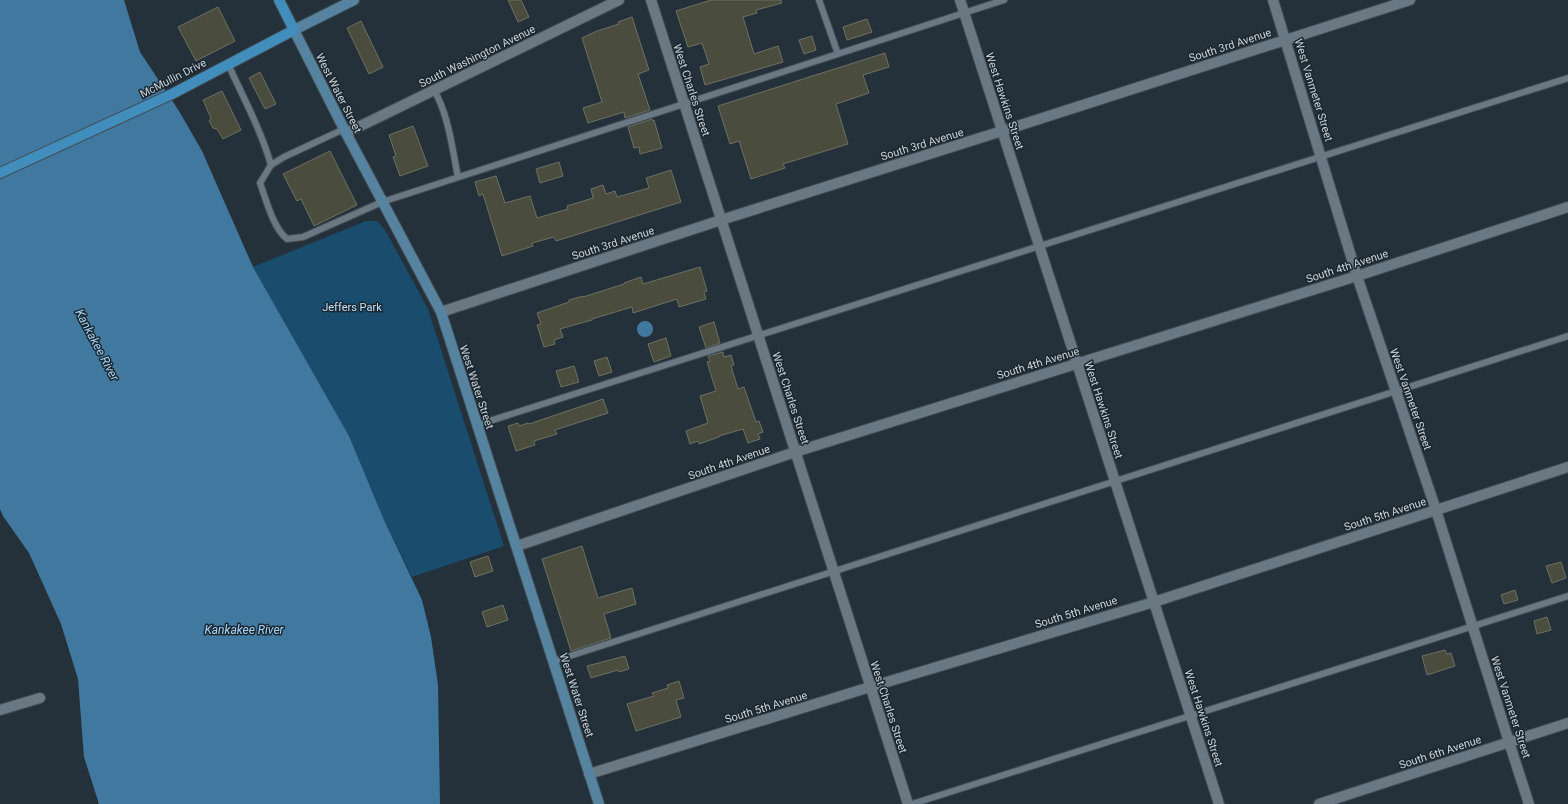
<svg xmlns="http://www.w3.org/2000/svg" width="1568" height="804" viewBox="0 0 1568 804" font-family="Roboto,sans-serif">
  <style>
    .green { fill: #194c6d }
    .water { fill: #4078a0 }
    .building { fill: #4a4d3e; stroke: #6e7061 }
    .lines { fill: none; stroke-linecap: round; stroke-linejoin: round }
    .lane-casing { stroke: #424d55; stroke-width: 8 }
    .street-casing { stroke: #424d55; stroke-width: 12 }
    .secondary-casing { stroke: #424d55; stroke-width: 12 }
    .primary-casing { stroke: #424d55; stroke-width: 12 }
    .lane { stroke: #6a7883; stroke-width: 6 }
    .street { stroke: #6a7883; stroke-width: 10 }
    .secondary { stroke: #5583a0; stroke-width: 10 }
    .primary { stroke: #418ebd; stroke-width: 10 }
    .labels { text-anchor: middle; stroke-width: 3; stroke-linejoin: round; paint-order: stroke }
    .street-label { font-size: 11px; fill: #ccd4da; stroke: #1b2730 }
    .park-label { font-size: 11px; fill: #c4e2fa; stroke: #1b2730 }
    .water-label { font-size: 12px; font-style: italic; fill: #a8d6f9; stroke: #1b2730 }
  </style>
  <rect width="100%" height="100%" fill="#24313a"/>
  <path class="green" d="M366,221H377L385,230L428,309L504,546L412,577L384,520L349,436L253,267Z"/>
  <path class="water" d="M0,0H124L140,52L179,111L202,151L253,267L349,436L384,520L422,600L431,637L438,685L440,804H99L84,757L78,679L61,624L29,553L3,516L0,509Z
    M637 329a8 8 0 1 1 16 0a8 8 0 1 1-16 0Z"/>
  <path class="building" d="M508,0H521L529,17L518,22Z
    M711,0H781L782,3L756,10L757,13L743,17L754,54L778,46L783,62L705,85L700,67L709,64L702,43L688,47L676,11Z
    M218,7L235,41L196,61L178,27Z
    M632,17L649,70L638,74L650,110L625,118L624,112L588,123L583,108L602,102L582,38L597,31L619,24L618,22Z
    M867,19L872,32L847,40L843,27Z
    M361,21L383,67L369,74L347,28Z
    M812,36L816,50L804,54L799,40Z
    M885,53L889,67L863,75L869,93L836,104L848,144L783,164L785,168L751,179L739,141L730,144L718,106Z
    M260,72L276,104L265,109L249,78Z
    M222,91L241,130L223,139L217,129L213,128L209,121L211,118L203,100Z
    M652,119L653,121L654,120L662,148L640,154L639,147L634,148L628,127Z
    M413,126L428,166L400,176L393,157L396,156L389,135Z
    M330,151L357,205L314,226L301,199L297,201L283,174Z
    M559,162L563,176L540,183L536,169Z
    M671,170L681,202L556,241L554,237L532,243L533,246L502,256L483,194L479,196L475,182L496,176L505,203L530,196L537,218L568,209L567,206L593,198L591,189L603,185L606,194L615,191L617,197L649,188L646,178Z
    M700,267L707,291L704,292L706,299L679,307L677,299L633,313L632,307L592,319V320L560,329L563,337L554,340L555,344L544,347L537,325L541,324L537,313L569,302V300L583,296V297L624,284V283L641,277L643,284Z
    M714,322L720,343L706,348L699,327Z
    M666,338L671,356L654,362L648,344Z
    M723,352L724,357L731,355L734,365L731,366L738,389L744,387L756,422L759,421L763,432L758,434L760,439L748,443L743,429L719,436V437L699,444L698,441L690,444L686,431L708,423L700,396L716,391L707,362L710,361L708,356Z
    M607,357L612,372L599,376L594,361Z
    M574,366L579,382L561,387L556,371Z
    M603,399L608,413L555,430L557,434L534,441L535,445L516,451L508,426L518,423L519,426L528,423L529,424Z
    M582,546L598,598L632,588L636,604L604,614L611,638L571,651L542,559Z
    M488,556L493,571L475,577L470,562Z
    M1561,562L1566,578L1552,583L1546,566Z
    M1515,590L1518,600L1504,604L1501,595Z
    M503,605L508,620L487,627L482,612Z
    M1547,617L1551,630L1537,634L1534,621Z
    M1445,650L1447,654L1451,653L1455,666L1427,675L1422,656Z
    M625,656L629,669L619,672L618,670L591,678L587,666Z
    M679,681L684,698L676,700L681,717L636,731L627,704L654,696L652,693L668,688L667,685Z"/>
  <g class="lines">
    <defs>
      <path id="lane" d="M819,0L838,54
        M228,64C243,97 261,130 271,165
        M434,90C449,116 452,148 458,177
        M344,129L284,157L271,165L260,183C266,199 273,228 287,239L303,237L382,202L1004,0
        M477,425L1568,78
        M554,661L1568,336
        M912,804L1568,596"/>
      <path id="street" d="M651,0L908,804
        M960,0L1219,804
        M1273,0L1357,276L1436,510L1509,742L1529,804
        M346,133L619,0
        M441,312L721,220L1002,131L1410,0
        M517,546L795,452L1357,276L1568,207
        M0,710L40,698
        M589,774L870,687L1154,602L1568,467
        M1319,804L1568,723"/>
      <path id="secondary" d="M354,0L294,30L346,133L441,312L599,804"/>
      <path id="primary" d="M0,173L172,94L294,30L279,0"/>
    </defs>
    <use href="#lane" class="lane-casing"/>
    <use href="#street" class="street-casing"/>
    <use href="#secondary" class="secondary-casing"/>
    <use href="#primary" class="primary-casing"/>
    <use href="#lane" class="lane"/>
    <use href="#street" class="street"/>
    <use href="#secondary" class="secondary"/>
    <use href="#primary" class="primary"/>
  </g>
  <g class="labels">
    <g class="street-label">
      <text transform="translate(1230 45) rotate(-18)" y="4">South 3rd Avenue</text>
      <text transform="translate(477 56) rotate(-26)" y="4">South Washington Avenue</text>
      <text transform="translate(173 78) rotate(-27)" y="4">McMullin Drive</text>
      <text transform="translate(692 90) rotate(72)" y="4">West Charles Street</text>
      <text transform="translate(1314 90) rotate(73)" y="4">West Vanmeter Street</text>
      <text transform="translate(339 93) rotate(63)" y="4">West Water Street</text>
      <text transform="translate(1005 101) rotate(72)" y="4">West Hawkins Street</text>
      <text transform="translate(922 144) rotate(-17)" y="4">South 3rd Avenue</text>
      <text transform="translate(613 243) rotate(-18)" y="4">South 3rd Avenue</text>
      <text transform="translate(1347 266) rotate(-18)" y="4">South 4th Avenue</text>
      <text transform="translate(1038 363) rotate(-17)" y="4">South 4th Avenue</text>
      <text transform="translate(477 387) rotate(72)" y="4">West Water Street</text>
      <text transform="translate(791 398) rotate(72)" y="4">West Charles Street</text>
      <text transform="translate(1411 399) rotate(71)" y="4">West Vanmeter Street</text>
      <text transform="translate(1104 410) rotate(72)" y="4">West Hawkins Street</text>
      <text transform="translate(729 462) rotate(-19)" y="4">South 4th Avenue</text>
      <text transform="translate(1385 514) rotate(-18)" y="4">South 5th Avenue</text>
      <text transform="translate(1076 612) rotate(-17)" y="4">South 5th Avenue</text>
      <text transform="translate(577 695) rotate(72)" y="4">West Water Street</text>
      <text transform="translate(766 707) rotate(-17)" y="4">South 5th Avenue</text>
      <text transform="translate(889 707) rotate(72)" y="4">West Charles Street</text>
      <text transform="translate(1511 707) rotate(72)" y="4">West Vanmeter Street</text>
      <text transform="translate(1204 718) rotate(72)" y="4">West Hawkins Street</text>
      <text transform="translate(1440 752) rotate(-18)" y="4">South 6th Avenue</text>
    </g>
    <g class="park-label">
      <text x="352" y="311">Jeffers Park</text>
    </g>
    <g class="water-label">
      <text transform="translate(97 345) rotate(62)" y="4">Kankakee River</text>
      <text x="244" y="634">Kankakee River</text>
    </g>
  </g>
</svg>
